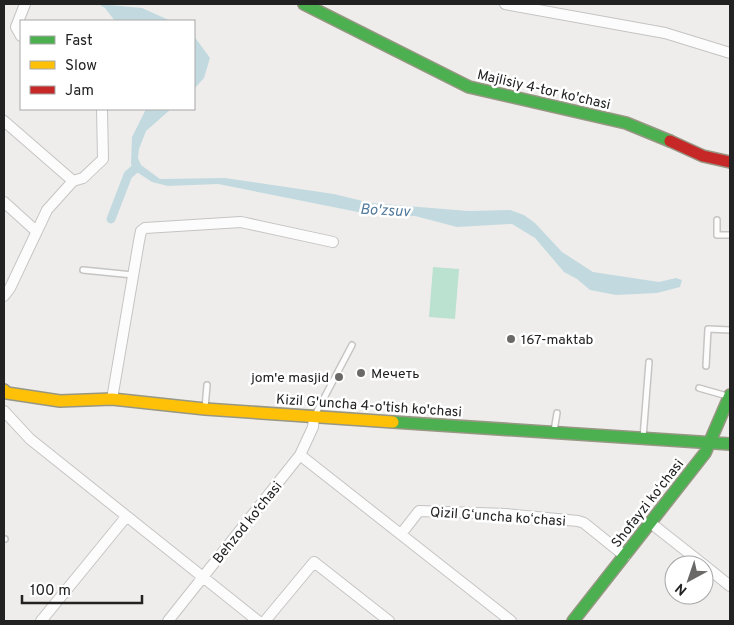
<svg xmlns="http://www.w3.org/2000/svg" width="734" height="625" viewBox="0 0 734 625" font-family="Overpass,sans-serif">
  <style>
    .pitch { fill: #bbe1d0 }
    .water { fill: #c2dadf }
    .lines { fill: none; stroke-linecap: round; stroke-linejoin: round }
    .canal { stroke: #c2dadf; stroke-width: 9 }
    .lane-casing { stroke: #c5c4c3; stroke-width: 8 }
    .street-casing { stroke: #c5c4c3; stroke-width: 12 }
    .fast-casing { stroke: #979784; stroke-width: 14 }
    .slow-casing { stroke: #979784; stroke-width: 14 }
    .jam-casing { stroke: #979784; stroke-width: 14 }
    .lane { stroke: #fdfcfc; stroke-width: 5 }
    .street { stroke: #fdfcfc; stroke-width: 10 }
    .fast { stroke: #4caf50; stroke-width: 11 }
    .slow { stroke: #ffc107; stroke-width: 11 }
    .jam { stroke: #c62828; stroke-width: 11 }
    .poi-dot { fill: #6a6968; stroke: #fff; stroke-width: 2 }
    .labels { text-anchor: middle; stroke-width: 5; stroke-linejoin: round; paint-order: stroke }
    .street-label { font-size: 14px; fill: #222; stroke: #fff }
    .poi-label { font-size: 14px; fill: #222; stroke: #fff; text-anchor: start }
    .water-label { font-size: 15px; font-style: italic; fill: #4f789a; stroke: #fff }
  </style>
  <rect width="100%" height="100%" fill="#efedeb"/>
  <path class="pitch" d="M433,267L459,269L455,319L429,317Z"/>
  <path class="water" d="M98,4L142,8L171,21H115L105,8Z
    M194,36L210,58L204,78L194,89Z
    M146,109H171L146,131L139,149L138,158L141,165L160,179L225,178L334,194L371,203L468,211L510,210L524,215L535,223L562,252L593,272L659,282L676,278L682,280L680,287L657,293L616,295L590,290L577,279L564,272L535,238L512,224L457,227L415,216L368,214L218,184L168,186L152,182L132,169L131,163L132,137Z"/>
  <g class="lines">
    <path class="canal" d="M111,219L128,175L136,168"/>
    <defs>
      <path id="lane" d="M717,220V235H730
        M83,270L133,275
        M706,366L708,329L730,330
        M699,388L727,396
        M205,408L207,385
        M315,415L352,345
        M554,431L557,413
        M643,438L649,362
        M4,539H5"/>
      <path id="street" d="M505,4L665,33L730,53
        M21,36L16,27L25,4
        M4,121L73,181
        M4,202L36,231
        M4,296L10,288L47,210L73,181L83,178L103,159L102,109
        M112,399L139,241L141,231L145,228L241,222L333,242
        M4,411L30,439L258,621
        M300,455L511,621
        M652,524L704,565
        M401,534L419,511L506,514L578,521L584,523L625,556
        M704,565L730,586
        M41,621L126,517
        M168,621L300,455L313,427L314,417
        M265,621L314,562L389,621"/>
      <path id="fast" d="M304,4L469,87L626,123L670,141
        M393,422L730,444
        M573,621L705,453L730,395"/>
      <path id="slow" d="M4,390L7,393L60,401L112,399L205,409L393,422"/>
      <path id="jam" d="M670,141L703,156L730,162"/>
    </defs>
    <use href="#lane" class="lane-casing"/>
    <use href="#street" class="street-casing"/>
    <use href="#fast" class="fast-casing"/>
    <use href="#slow" class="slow-casing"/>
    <use href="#jam" class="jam-casing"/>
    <use href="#lane" class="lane"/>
    <use href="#street" class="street"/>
    <use href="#fast" class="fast"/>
    <use href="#slow" class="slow"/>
    <use href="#jam" class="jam"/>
  </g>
  <g class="poi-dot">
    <circle cx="511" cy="339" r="5"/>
    <circle cx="361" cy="373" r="5"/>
    <circle cx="339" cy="377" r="5"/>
  </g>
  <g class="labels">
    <g class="street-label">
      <text transform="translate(544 89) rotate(13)" y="5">Majlisiy 4-tor ko'chasi</text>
      <text transform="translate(369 405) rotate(4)" y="5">Kizil G'uncha 4-o'tish ko'chasi</text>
      <text transform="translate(647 503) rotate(-52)" y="5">Shofayzi koʻchasi</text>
      <text transform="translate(498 516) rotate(4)" y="5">Qizil Gʻuncha koʻchasi</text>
      <text transform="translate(247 522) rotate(-51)" y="5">Behzod ko‘chasi</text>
    </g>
    <g class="poi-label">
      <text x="521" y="344">167-maktab</text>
      <text x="371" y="378">Мечеть</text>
      <text x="329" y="382" text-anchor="end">jom'e masjid</text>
    </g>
    <g class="water-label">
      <text transform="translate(385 210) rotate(3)" y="5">Bo'zsuv</text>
    </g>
  </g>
  <rect width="734" height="625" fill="none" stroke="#222222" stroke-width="10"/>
  <rect x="20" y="20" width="175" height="90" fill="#ffffff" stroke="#a7a7a7"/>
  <rect x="30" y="36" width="25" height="8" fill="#4caf50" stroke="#a7a7a7"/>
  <text x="65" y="45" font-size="15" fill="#222222">Fast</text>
  <rect x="30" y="61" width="25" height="8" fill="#ffc107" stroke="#a7a7a7"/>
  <text x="65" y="70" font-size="15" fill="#222222">Slow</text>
  <rect x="30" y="86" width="25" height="8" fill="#c62828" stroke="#a7a7a7"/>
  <text x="65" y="95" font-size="15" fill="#222222">Jam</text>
  <g transform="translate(689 580) rotate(220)"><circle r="24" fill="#ffffff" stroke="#a7a7a7"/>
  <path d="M0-4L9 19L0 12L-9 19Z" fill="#6a6968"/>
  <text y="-8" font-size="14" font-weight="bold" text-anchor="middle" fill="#222222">N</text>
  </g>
  <path d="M22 595v8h120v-8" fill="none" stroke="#222222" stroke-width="2.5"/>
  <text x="30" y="595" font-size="15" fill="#222222" stroke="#ffffff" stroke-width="4" paint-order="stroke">100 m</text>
</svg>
